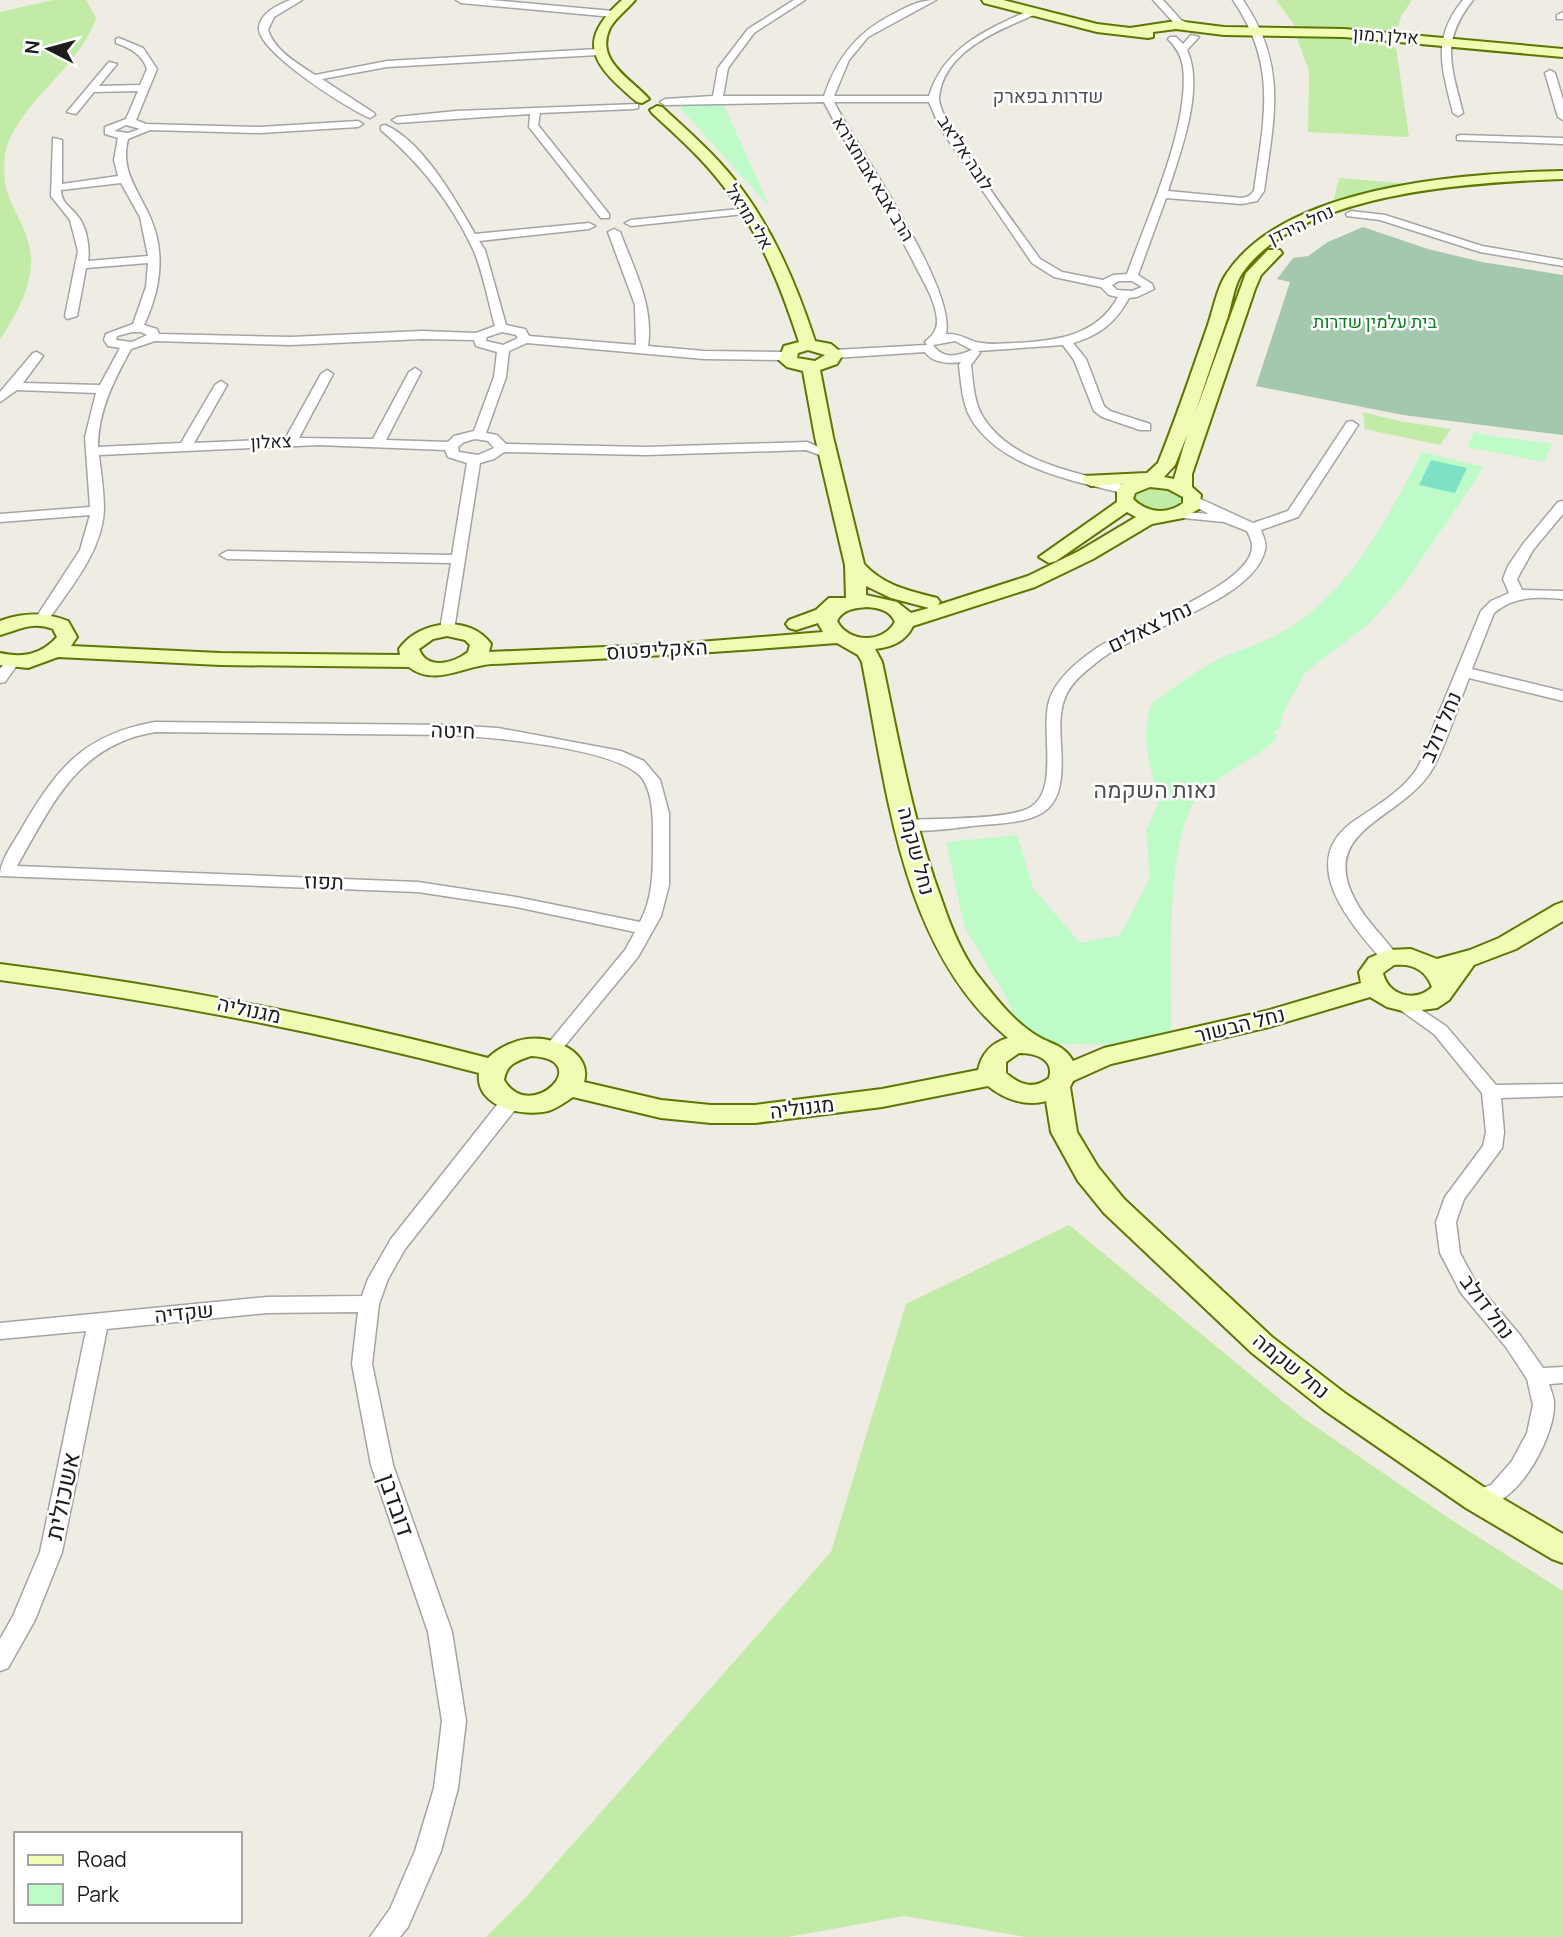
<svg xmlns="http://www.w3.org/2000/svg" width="1563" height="1937" viewBox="0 0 1563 1937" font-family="Manrope,Heebo,sans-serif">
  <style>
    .grass { fill: #c1eba7 }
    .cemetery { fill: #a3c8ad }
    .park { fill: #befbc9 }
    .pitch { fill: #7ee1c5 }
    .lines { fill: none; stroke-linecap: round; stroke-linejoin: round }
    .street-casing { stroke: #a4a4a4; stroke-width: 3 }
    .secondary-casing { stroke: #5e7702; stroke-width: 4 }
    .street { fill: #fff; fill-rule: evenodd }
    .secondary { fill: #f0fbb4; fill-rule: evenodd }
    .labels { text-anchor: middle; stroke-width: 5; stroke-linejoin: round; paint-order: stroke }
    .far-street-label { font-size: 18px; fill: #1d1d1d; stroke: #fff }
    .far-park-label { font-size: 18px; fill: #087f1e; stroke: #fff }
    .far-neighbourhood-label { font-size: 19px; fill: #505050; stroke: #fff }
    .street-label { font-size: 21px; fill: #1d1d1d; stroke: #fff }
    .neighbourhood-label { font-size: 23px; fill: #505050; stroke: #fff }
    .near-street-label { font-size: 24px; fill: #1d1d1d; stroke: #fff }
  </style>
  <rect width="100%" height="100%" fill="#efece3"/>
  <path class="grass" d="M53,0H86L96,18C80,68 14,106 5,155C0,197 17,206 28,241C39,277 18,311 0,340V12Z
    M1276,0H1412L1401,16L1397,32L1296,27Z
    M1296,35L1377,38L1378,45L1396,47L1409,137L1308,132L1309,71Z
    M1339,178L1413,184L1333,203Z
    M1363,412L1399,421L1451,429L1440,445L1365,429Z
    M1160,484L1184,495L1183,504C1167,512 1147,514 1134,500V491Z
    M1069,1225L1303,1418L1450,1519L1563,1591V1937H1026L904,1916L788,1937H486L527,1896L831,1552L906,1304Z"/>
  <path class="cemetery" d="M1363,227L1428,249L1482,262L1563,275V435L1403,415L1256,386L1290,282L1277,279L1293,258L1308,256L1328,242Z"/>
  <path class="park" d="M723,103L769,206L679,107L694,104Z
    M1474,432C1500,438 1526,439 1552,444L1544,462L1467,447Z
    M1422,452L1484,467L1405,583L1371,622L1306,672L1284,710L1280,726L1273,734L1277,735L1275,740C1252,763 1219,772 1198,797C1164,837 1172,978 1171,1034L1114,1045L1060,1044L1040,1039L1018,1024L1006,997L964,926L946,842L1017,835L1033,888L1080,943L1120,935L1150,878L1146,831L1164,790L1155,785C1147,756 1141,733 1152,703C1170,690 1189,676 1209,664C1236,649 1267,644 1292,626C1355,584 1388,516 1422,452Z"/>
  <path class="pitch" d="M1431,460L1467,468L1455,493L1419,485Z"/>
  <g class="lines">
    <defs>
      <path id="street" d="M290,0H302L274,17L268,30C275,51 297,63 315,75L387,61L598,49L603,52L598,55L387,67L322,79L374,113L375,115L370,118C349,110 257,51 259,28C260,13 278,5 290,0Z
        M456,0H491L613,11L618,14L613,17L461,3Z
        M794,0H805L754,33L728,68L723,96H824C838,55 859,30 899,11C911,5 921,0 936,0L868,37L849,60L834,96H929C944,47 986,30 1030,10H1036V14C1000,30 944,50 939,97C936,120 1022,233 1040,259L1062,272L1103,280L1113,275L1127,274C1147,218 1190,126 1183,67C1181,55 1176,47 1168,39L1170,37H1176L1183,44L1191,35L1199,37L1187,50C1205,88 1180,154 1168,191L1242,198L1249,196L1254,191C1264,117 1278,66 1233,0H1243C1288,66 1274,117 1264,191L1257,201L1242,204L1166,198L1138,275L1152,284L1154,289L1137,297L1129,298C1116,322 1100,335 1073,343L1086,359L1104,406L1110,411L1150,424V430H1140L1102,417L1094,411L1074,360L1063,345L978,351L980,353L971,365C973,382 974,403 983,417C1012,464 1083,474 1131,487V493L1126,494C1074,481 999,468 970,417C962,402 961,382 959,365L961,362C949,364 932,363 925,352L834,358L828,354L834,350L927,345L925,342C932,336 938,330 937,319C935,298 921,278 912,259C885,206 851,156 824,102L665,105L660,102L665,99L713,96L718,68L748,29ZM834,102H929L940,128L1032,263L1054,277L1101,287L1109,295L1118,297C1097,336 1056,341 1015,343C1004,343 992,345 982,343C970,342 961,333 946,334C956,287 859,151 834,102ZM1119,281H1132L1142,287L1132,291L1117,290L1112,285ZM955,341L972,350C958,356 943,360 933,345Z
        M1153,0H1163L1181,20L1190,24V28L1175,24Z
        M1463,0H1473C1440,42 1451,65 1463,113L1458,116L1453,113C1442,68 1431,39 1463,0Z
        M1563,12V19H1557V15Z
        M119,38L143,48L157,69L136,120L146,124L260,127L358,121L363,124L358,127L260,133L150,130L128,139C120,170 137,188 149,215C166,251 161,289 144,325L157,329L159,334L291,337L422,331L476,333L495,326C488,301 483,272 473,249C451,202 420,163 381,130V126L385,125C422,140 456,201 475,234L589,223L595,226L589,229L479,241L485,250L506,325L525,329L529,336L636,345L635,305L608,232L614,229L620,232C634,269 654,306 648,346L704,351L787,352L793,356L787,360L704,359L527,343L509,351L506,377L486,433L497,435L506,444L646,447L807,442L835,454L828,458L806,450L646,455L504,452L494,459L480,463L454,630L447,634L440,630L451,563L227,559L220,555L227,551L452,555L467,463L448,457L445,450L318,445L99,455C101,473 104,491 104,510C102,552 70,588 47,622H37L35,619L80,550L90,515L0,522V514L90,507L85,437L96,393L17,390L0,402V392L33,353L37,352L43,356L23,383L100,385L120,348L108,346L104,340L106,334L133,324L146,287L148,263L86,268L77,316L67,319L65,316L78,251L70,220L51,196L53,138L62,140V184L118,176L114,160L118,138L105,134V127L126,119L138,91L94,92L76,114L67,112L109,62L117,64L99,86L140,85L147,69C142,54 130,48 116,43V39ZM126,125L140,129L128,133L114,131ZM121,183L140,217L148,256L88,261C90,249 87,228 79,218C73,208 61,204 61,190ZM132,332H141L147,335L132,342L116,340L117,336ZM502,332L516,335L518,338L503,345L486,341L487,337ZM422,339L474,340L476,346L497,352L494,377L474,431L454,436L448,442L386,440L421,372L415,368L409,372L373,439L299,438L333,374L327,370L321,374L285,439L194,443L227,385L221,381L215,385L181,443L98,447C98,411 114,380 131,349L155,341L291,345ZM475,439L488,441L494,448L478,455L459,452L458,447L464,442Z
        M1550,70L1555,73L1563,100V120L1558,117L1545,73Z
        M638,104V108L634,109L540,113L538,125L609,214V218H601L529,127L530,114L397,123L392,120L397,117L456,111Z
        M1461,135L1563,138V144L1457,140V136Z
        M749,208L753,209V213L631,226L625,223L631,220Z
        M1351,211L1385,215L1482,246L1563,260V266L1480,252L1380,220L1347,216L1346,214Z
        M1352,421L1358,425L1298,517L1261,530C1263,536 1267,543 1265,550C1253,602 1138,629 1097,662C1086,671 1074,680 1067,693C1059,709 1060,727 1061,745C1066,814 1045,821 982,825C959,827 923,834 902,829L900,825L908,820C937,818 1005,820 1029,808C1061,791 1039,728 1050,698C1058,677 1079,660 1097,648C1128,627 1253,586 1252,546C1252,541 1249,535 1247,531L1224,522L1173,517V511L1209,514L1189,503V497L1194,496L1253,523L1288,511L1347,422Z
        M1563,501V514L1533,550L1517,579L1522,590L1563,591V599C1538,597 1515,595 1494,613L1472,669L1563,691V701L1469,678C1459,703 1444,752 1430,773C1399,819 1321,830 1353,896C1364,920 1384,936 1398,957L1395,961H1383C1351,924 1295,862 1354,821C1376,806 1401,792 1416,770C1425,756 1430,736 1436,720C1451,684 1466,647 1481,611L1491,601L1509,593L1503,579L1508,566L1523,544L1558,502Z
        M13,657L20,661L5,682L0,683V669L8,658Z
        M155,722L450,725L498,728L621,751L644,761L660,780L669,813V885L661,916L638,957L558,1054H546L543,1050L546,1046L625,950L635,932L516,907L418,892L0,876C0,861 11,847 19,833C55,771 81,735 155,722ZM155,732L450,735C488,737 626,748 644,781C654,799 653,824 653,844C653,871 653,898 640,922L516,897L418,882L17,866C52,805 77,745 155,732Z
        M1402,997L1446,1026L1496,1085L1563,1084V1096L1501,1098L1504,1132L1502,1148L1464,1199L1456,1222L1460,1253L1476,1283L1520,1335L1543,1368L1563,1367V1383L1549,1384C1551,1391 1555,1399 1554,1406C1554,1440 1511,1520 1469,1505L1466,1499L1469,1493L1491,1485L1512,1461L1527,1433L1533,1405L1527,1379L1506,1347L1461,1293L1440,1253L1436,1222L1445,1197L1483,1146L1486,1132L1482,1093L1434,1034L1396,1007L1393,1003Z
        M511,1094L518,1096L520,1101L518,1106L405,1249L388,1279L379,1304L372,1364L393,1465L452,1632L466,1721L458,1788L441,1851L408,1927L400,1937H370L390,1909L415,1851L434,1788L442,1721L428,1632L371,1465L352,1364L358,1312L267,1313L107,1329L62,1552L35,1620L8,1668L0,1671V1639L13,1616L40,1552L86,1331L0,1339V1323L267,1297L362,1296L368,1279L391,1239L504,1096Z"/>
      <path id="secondary" d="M622,0H635C627,10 616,17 610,28C594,61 632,79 649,99L642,103L637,102C595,66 573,44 622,0Z
        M982,0H1003L1097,24L1130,28L1176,21L1224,27L1344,29L1563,49V57L1344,37L1224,35L1176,29L1153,32V37L1148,38L1097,32L984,3Z
        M657,106L662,107C687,130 713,153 734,179C772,227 796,283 815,341L831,344L843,354L837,364L820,370L833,437L864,564C884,586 910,591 937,598L940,602L938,605L1028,576L1079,551L1136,517L1127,512L1056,561L1049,563L1039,557L1117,502V490L1122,484L1091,486L1082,480L1084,476L1147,473L1158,463C1176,419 1191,373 1207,328C1213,311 1217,287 1227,273C1286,185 1466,173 1563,171V179C1473,182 1296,192 1241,275C1234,286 1232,303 1228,316C1217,348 1206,380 1196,411L1246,273L1268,250H1280L1282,253L1261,275L1255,289L1192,474V487L1201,495L1199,509L1183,518L1152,524L1093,559L1035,587L913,626C905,642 892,647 875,649L882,662C899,742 913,823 942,901C950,925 961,952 976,973C994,996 1013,1022 1039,1037C1053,1045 1064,1045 1073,1061L1104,1048L1266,1011L1361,983L1359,972L1369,958L1388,950L1411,949L1437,959L1470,950L1499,938L1555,905L1563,902V921L1516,949L1474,965L1449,1000L1437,1008L1407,1012L1387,1007L1370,997L1269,1027L1111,1064L1073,1081L1070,1087L1077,1132L1098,1167L1124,1199L1272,1337L1346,1394L1488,1490L1563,1534V1563L1552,1559L1466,1508L1324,1410L1252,1353L1104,1213L1078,1181L1051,1132L1046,1101C1026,1107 1004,1099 988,1086L882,1107L755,1123H711L661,1118L573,1097C565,1102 558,1108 548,1111C524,1117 475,1108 479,1073C321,1032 162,1001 0,980V964C165,985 327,1016 488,1058C498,1048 513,1041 527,1039C551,1035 593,1052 584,1082L661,1100L711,1105H755L882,1089L978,1070C982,1053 991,1043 1008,1038C901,949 887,790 862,662L858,655L837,643C721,652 606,659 491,664C464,666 434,687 409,667L220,665L58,657L28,668L0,665V653C22,658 41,655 57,637L53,629C32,621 19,630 0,635V621C24,612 45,612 68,621L77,637L71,646L220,653L400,655L399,649C419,620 470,614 491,644L489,652L674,644L823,632L818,623L796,630L789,628L786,624L789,620L816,610L829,598H846L845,565L815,437L803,371L787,367L779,360L784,346L799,342C781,287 760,233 724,187C703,159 677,136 652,113L650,110ZM808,350L825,355L815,361L797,358L798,353ZM1187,435L1174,479L1164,477L1175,465ZM1150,487L1168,489L1183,497V503C1167,515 1147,513 1133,499L1135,493ZM866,586L891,598L929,608L911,613L897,602L866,595ZM867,607C879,608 890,610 895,622C883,644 848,643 837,621C843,609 855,608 867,607ZM447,636L465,640L470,645L468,652C454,663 427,671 419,649L433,639ZM1394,965C1412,963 1426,970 1432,987C1416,1003 1388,996 1383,973ZM1019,1053C1035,1053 1055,1059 1049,1078C1033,1090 1020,1085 1006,1073V1062ZM531,1056C597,1059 530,1125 504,1080C506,1064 517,1061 531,1056Z"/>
    </defs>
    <use href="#street" class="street-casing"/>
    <use href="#secondary" class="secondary-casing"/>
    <use href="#street" class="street"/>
    <use href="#secondary" class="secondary"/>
  </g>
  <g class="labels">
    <g class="far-street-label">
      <text transform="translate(1386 36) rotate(4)" y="6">אילן רמון</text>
      <text transform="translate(965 153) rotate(57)" y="6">לובה אליאב</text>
      <text transform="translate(873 179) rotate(59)" y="6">הרב אבא אבוחצירא</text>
      <text transform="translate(749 217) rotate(58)" y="6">אלי מויאל</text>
      <text transform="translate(1301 225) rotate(-25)" y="6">נחל הירדן</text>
      <text transform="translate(271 442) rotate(-2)" y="6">צאלון</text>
    </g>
    <g class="far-park-label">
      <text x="1375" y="328">בית עלמין שדרות</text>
    </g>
    <g class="far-neighbourhood-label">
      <text x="1048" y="103">שדרות בפארק</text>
    </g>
    <g class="street-label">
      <text transform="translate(1150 627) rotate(-26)" y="7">נחל צאלים</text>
      <text transform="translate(657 650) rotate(-3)" y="7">האקליפטוס</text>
      <text transform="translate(1441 727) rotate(-67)" y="7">נחל דולב</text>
      <text transform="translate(453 731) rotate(2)" y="7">חיטה</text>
      <text transform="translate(916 851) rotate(75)" y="7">נחל שקמה</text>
      <text transform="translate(324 882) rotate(2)" y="7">תפוז</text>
      <text transform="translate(249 1010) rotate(12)" y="7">מגנוליה</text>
      <text transform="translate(1240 1025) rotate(-14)" y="7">נחל הבשור</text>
      <text transform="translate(802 1108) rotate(-7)" y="7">מגנוליה</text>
      <text transform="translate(1487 1307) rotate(53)" y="7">נחל דולב</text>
      <text transform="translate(184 1313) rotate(-6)" y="7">שקדיה</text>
      <text transform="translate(1291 1366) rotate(39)" y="7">נחל שקמה</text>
    </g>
    <g class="neighbourhood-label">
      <text x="1155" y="798">נאות השקמה</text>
    </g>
    <g class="near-street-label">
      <text transform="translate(63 1496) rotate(-78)" y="8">אשכולית</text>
      <text transform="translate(396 1505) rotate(71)" y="8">דובדבן</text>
    </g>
  </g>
  <rect x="14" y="1832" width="228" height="91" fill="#ffffff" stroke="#a5a5a5" stroke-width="2"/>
  <rect x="28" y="1855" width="35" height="10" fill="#f0fbb4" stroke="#a5a5a5" stroke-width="2"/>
  <text x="77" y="1867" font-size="21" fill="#1d1d1d">Road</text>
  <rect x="28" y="1884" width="35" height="21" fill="#befbc9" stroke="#a5a5a5" stroke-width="2"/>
  <text x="77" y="1902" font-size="21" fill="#1d1d1d">Park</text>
  <g transform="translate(49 49) rotate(276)" stroke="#ffffff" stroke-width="5" paint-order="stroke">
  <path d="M0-5L12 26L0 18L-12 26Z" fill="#1d1d1d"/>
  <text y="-10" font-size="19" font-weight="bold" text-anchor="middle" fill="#1d1d1d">N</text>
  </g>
</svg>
